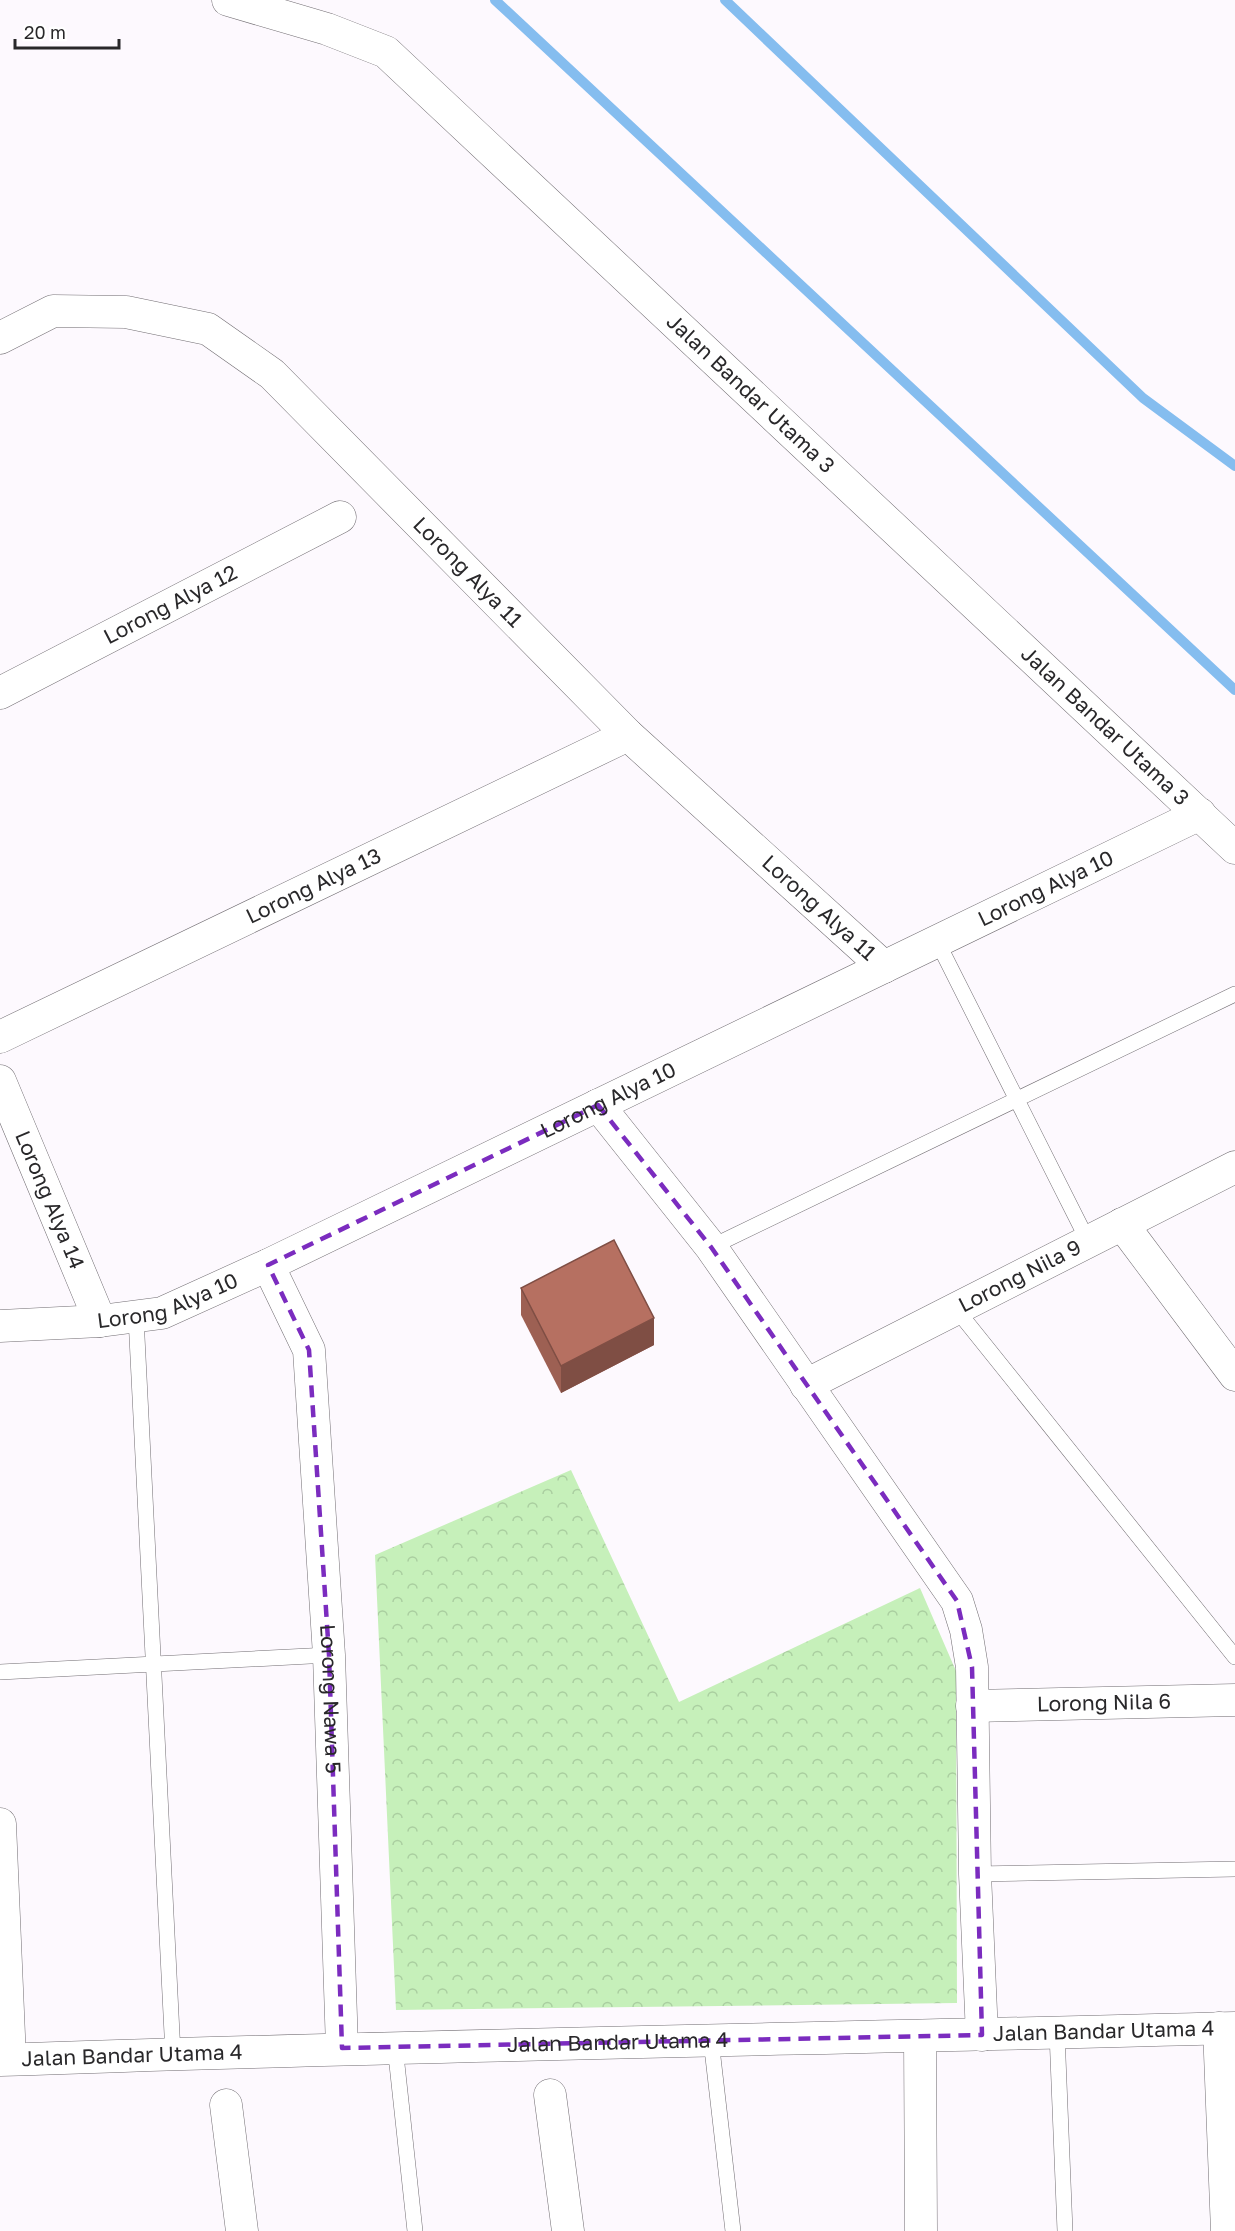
<svg xmlns="http://www.w3.org/2000/svg" width="1235" height="2231" viewBox="0 0 1235 2231" font-family="'Golos Text',sans-serif">
  <style>
    .park { fill: url(#park-crowns) }
    .lines { fill: none; stroke-linecap: round; stroke-linejoin: round }
    .stream { stroke: #85bdef; stroke-width: 10 }
    .lane-casing { stroke: #726e73; stroke-width: 16 }
    .street-casing { stroke: #726e73; stroke-width: 33 }
    .lane { stroke: #fff; stroke-width: 15 }
    .street { stroke: #fff; stroke-width: 32 }
    .wall { fill: #9d6053 }
    .shaded-wall { fill: #7f4e44 }
    .building { fill: #b67061; stroke: #7f4e44; stroke-width: 1.5 }
    .marked { fill: none; stroke: #7b2cbf; stroke-width: 4.5; stroke-dasharray: 12 8; stroke-linejoin: round }
    .labels { text-anchor: middle; stroke-width: 4.5; stroke-linejoin: round; paint-order: stroke }
    .street-label { font-size: 21px; fill: #29282a; stroke: #fff }
  </style>
  <defs>
    <pattern id="park-crowns" width="20" height="18" patternUnits="userSpaceOnUse" patternTransform="scale(1.5)"><rect width="20" height="18" fill="#c6f0ba"/><path d="M2 6a3 3 0 1 1 6 0M12 15a3 3 0 1 1 6 0" fill="none" stroke="#aacea0"/></pattern>
  </defs>
  <rect width="100%" height="100%" fill="#fdf9fe"/>
  <path class="park" d="M571,1470L679,1702L920,1588L956,1671L957,2003L396,2010L375,1555Z"/>
  <g class="lines">
    <path class="stream" d="M495,0L1235,690
      M725,0L1143,398L1235,466"/>
    <defs>
      <path id="lane" d="M937,941L1088,1241
        M711,1247L1235,994
        M956,1309L1235,1657
        M136,1317L173,2054
        M0,1672L329,1655
        M975,1874L1235,1869
        M1057,2033L1065,2231
        M711,2040L733,2231
        M395,2046L415,2231"/>
      <g id="street">
        <path id="s1" d="M228,0L327,29L386,52L1235,848"/>
        <path id="s2" d="M0,338L53,311L126,312L208,329L272,374L628,735L884,967"/>
        <path id="s3" d="M0,693L340,517"/>
        <path id="s4" d="M0,1037L628,735"/>
        <path id="s5" d="M0,1081L100,1321"/>
        <path d="M598,1105L711,1247L957,1601L966,1630L972,1667L975,1874L982,2035"/>
        <path d="M1122,1224L1235,1375"/>
        <path id="s6" d="M268,1265L309,1350L329,1655L342,2048"/>
        <path id="s7" d="M0,1326L100,1321L162,1313L268,1265L1200,814"/>
        <path id="s8" d="M806,1385L1235,1167"/>
        <path id="s9" d="M972,1706L1235,1700"/>
        <path d="M0,1824L10,2059"/>
        <path d="M1219,2028L1227,2231"/>
        <path d="M920,2036L921,2231"/>
        <path id="s10" d="M0,2060C412,2045 823,2039 1235,2028"/>
        <path d="M550,2095L568,2231"/>
        <path d="M226,2105L242,2231"/>
      </g>
    </defs>
    <use href="#lane" class="lane-casing"/>
    <use href="#street" class="street-casing"/>
    <use href="#lane" class="lane"/>
    <use href="#street" class="street"/>
  </g>
  <path class="wall" d="M521,1288L654,1345L561,1393L521,1315Z"/>
  <path class="shaded-wall" d="M654,1318V1345L561,1393V1366Z"/>
  <path class="building" d="M614,1240L654,1318L561,1366L521,1288Z"/>
  <path class="marked" d="M598,1105L711,1247L957,1601L972,1667L982,2035L342,2048L329,1655L309,1350L268,1265Z"/>
  <g class="labels">
    <g class="street-label">
      <text dy="7" stroke="none"><textPath href="#s1" startOffset="666">Jalan Bandar Utama 3</textPath></text>
      <text dy="7" stroke="none"><textPath href="#s2" startOffset="573">Lorong Alya 11</textPath></text>
      <text dy="7" stroke="none"><textPath href="#s3" startOffset="192">Lorong Alya 12</textPath></text>
      <text dy="7" stroke="none"><textPath href="#s1" startOffset="1152">Jalan Bandar Utama 3</textPath></text>
      <text dy="7" stroke="none"><textPath href="#s4" startOffset="348">Lorong Alya 13</textPath></text>
      <text dy="7" stroke="none"><textPath href="#s7" startOffset="1143">Lorong Alya 10</textPath></text>
      <text dy="7" stroke="none"><textPath href="#s2" startOffset="1059">Lorong Alya 11</textPath></text>
      <text dy="7" stroke="none"><textPath href="#s7" startOffset="657">Lorong Alya 10</textPath></text>
      <text dy="7" stroke="none"><textPath href="#s5" startOffset="129">Lorong Alya 14</textPath></text>
      <text dy="7" stroke="none"><textPath href="#s8" startOffset="240">Lorong Nila 9</textPath></text>
      <text dy="7" stroke="none"><textPath href="#s7" startOffset="171">Lorong Alya 10</textPath></text>
      <text dy="7" stroke="none"><textPath href="#s6" startOffset="444">Lorong Nawa 5</textPath></text>
      <text dy="7" stroke="none"><textPath href="#s9" startOffset="132">Lorong Nila 6</textPath></text>
      <text dy="7" stroke="none"><textPath href="#s10" startOffset="1104">Jalan Bandar Utama 4</textPath></text>
      <text dy="7" stroke="none"><textPath href="#s10" startOffset="618">Jalan Bandar Utama 4</textPath></text>
      <text dy="7" stroke="none"><textPath href="#s10" startOffset="132">Jalan Bandar Utama 4</textPath></text>
    </g>
  </g>
  <path d="M15 39v9h104v-9" fill="none" stroke="#29282a" stroke-width="3"/>
  <text x="24" y="39" font-size="18" fill="#29282a" stroke="#ffffff" stroke-width="4.5" paint-order="stroke">20 m</text>
</svg>
